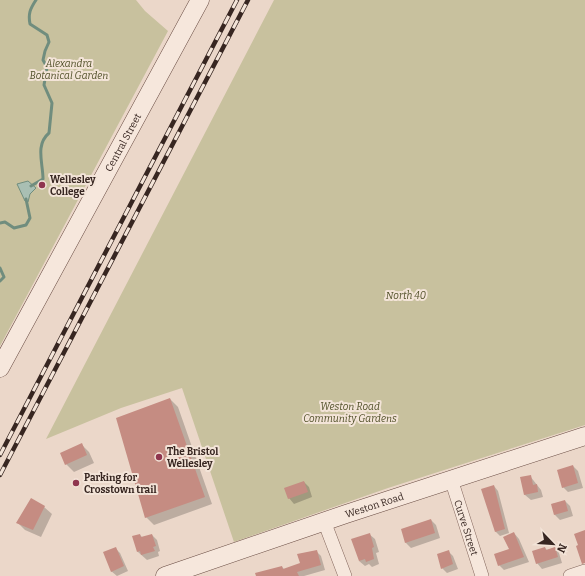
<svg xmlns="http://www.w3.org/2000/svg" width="585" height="576" viewBox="0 0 585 576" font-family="Bitter,serif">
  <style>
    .green { fill: #c8c19e }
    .water { fill: #a9bfb3; stroke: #708d7e }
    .shadow { fill: #0003 }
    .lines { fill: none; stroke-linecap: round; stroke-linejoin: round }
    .stream { stroke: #708d7e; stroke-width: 3 }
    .building { fill: #c58c82 }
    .minor-casing { stroke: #86695f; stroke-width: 14 }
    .secondary-casing { stroke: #684b42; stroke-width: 19 }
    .minor { stroke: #f6e7dc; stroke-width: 13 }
    .secondary { stroke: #f6e7dc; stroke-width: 18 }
    .rail-casing { stroke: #372621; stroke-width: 4.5 }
    .rail { stroke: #f3e4d8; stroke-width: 3; stroke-dasharray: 9; stroke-linecap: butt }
    .poi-dot { fill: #8f354e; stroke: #f3e4d8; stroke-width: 1.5 }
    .labels { text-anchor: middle; stroke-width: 4; stroke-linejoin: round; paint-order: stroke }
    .park-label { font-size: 10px; font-style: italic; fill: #52512a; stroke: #f3e4d8 }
    .street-label { font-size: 10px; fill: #372621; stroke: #f3e4d8 }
    .poi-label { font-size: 10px; font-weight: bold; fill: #372621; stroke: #f3e4d8; text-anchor: start }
  </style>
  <rect width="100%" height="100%" fill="#ebd7c9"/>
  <path class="green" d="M0,0H136L145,11L168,31L0,346Z
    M274,0H585V425L388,488L234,542L182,388L121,408L46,439Z"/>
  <path class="water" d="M28,181L36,188L30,194L28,202L25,201L17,184Z"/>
  <path class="shadow" d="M170,399L178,407L212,504L154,525L146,517Z
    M82,445L89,452L94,463L74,472L66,464Z
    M573,466L578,471L583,488L568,492L563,487Z
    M530,476L541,490L543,497L531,500L525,495L521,478Z
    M304,482L309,487L312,497L294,504L289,498Z
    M494,486L498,491L509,533L500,536L496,532Z
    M565,501L570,506L573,516L560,520L555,515L552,504Z
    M44,507L52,514L41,537L25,530L18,523Z
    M431,520L436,525L440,538L411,548L406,543L402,530Z
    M514,533L519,539L529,562L504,570L499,565L510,550Z
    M369,534L375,539L379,552L376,553L379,564L372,567L369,564L365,566L359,561Z
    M140,535L143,538L152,535L157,540L160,551L158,552L159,556L147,560L138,552L133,537Z
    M115,548L120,553L128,571L117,576L111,571Z
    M545,548L547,550L554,548L559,553L562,563L542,569L537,563Z
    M448,551L453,556L458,569L447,573L442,568Z
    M317,552L321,556L325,570L304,576H271L282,567L285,570L301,564Z"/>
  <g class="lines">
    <path class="stream" d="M31,186L43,179C43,163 35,145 49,133L52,103L44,85L47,67L43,60L45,51L49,42L47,35L30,24C28,14 30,9 36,0
      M0,223L5,222L14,228L26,225L30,218L26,199
      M0,268L4,277L0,281"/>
  </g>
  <path class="building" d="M170,398L205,497L145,518L116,418Z
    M82,443L87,455L65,465L60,453Z
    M573,465L578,483L562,488L557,470Z
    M531,475L533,485L537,484L538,492L524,495L520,477Z
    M304,481L308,492L288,499L284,488Z
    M494,485L505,529L495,532L481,489Z
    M31,498L45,506L33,530L16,523Z
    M565,500L568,511L554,515L551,504Z
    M431,519L435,533L405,543L401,529Z
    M585,530V563L582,564L576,546L578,545L574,534Z
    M514,532L524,557L498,566L494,554L509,549L503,537Z
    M370,533L374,547L372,548L374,559L366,562L365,559L359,561L351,539Z
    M140,534L141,537L152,534L156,546L153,547L155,551L141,555L140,551L137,552L132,536Z
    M116,547L124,566L111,572L103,552Z
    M545,547L546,550L555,547L558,557L536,564L532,551Z
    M317,550L321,565L297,572L299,576H256L255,573L282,566L283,569L300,563L297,554Z
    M449,550L453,564L441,569L437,554Z"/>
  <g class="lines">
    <defs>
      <g id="minor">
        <path id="s1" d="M451,479L482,576"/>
        <path d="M324,521L345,576"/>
        <path d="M570,576L585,571"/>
      </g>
      <g id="secondary">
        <path id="s2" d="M0,368L200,0"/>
        <path id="s3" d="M165,576L346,514L585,436"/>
      </g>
    </defs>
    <use href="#minor" class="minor-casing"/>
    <use href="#secondary" class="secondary-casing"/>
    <use href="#minor" class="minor"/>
    <use href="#secondary" class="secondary"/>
    <defs>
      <path id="rail" d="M0,455L237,0
        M0,475L248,0"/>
    </defs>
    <use href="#rail" class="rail-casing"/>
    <use href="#rail" class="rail"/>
  </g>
  <g class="poi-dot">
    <circle cx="42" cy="185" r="4"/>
    <circle cx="159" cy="457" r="4"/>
    <circle cx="76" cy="483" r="4"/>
  </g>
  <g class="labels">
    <g class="park-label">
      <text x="69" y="67">Alexandra<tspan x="69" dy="12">Botanical Garden</tspan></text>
      <text x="406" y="299">North 40</text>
      <text x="350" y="410">Weston Road<tspan x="350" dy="12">Community Gardens</tspan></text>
    </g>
    <g class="street-label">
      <text dy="4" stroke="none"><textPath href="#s2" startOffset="257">Central Street</textPath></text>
      <text dy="4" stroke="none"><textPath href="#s3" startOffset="221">Weston Road</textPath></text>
      <text dy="4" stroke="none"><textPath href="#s1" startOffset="51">Curve Street</textPath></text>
    </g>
    <g class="poi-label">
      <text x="50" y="183">Wellesley<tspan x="50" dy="12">College</tspan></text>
      <text x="167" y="455">The Bristol<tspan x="167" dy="12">Wellesley</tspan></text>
      <text x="84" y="481">Parking for<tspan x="84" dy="12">Crosstown trail</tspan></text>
    </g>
  </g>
  <g transform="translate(553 544) rotate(115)" stroke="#f3e4d8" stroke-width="3" paint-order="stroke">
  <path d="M0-3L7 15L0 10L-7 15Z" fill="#372621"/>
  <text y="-6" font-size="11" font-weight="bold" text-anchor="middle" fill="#372621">N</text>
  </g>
</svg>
